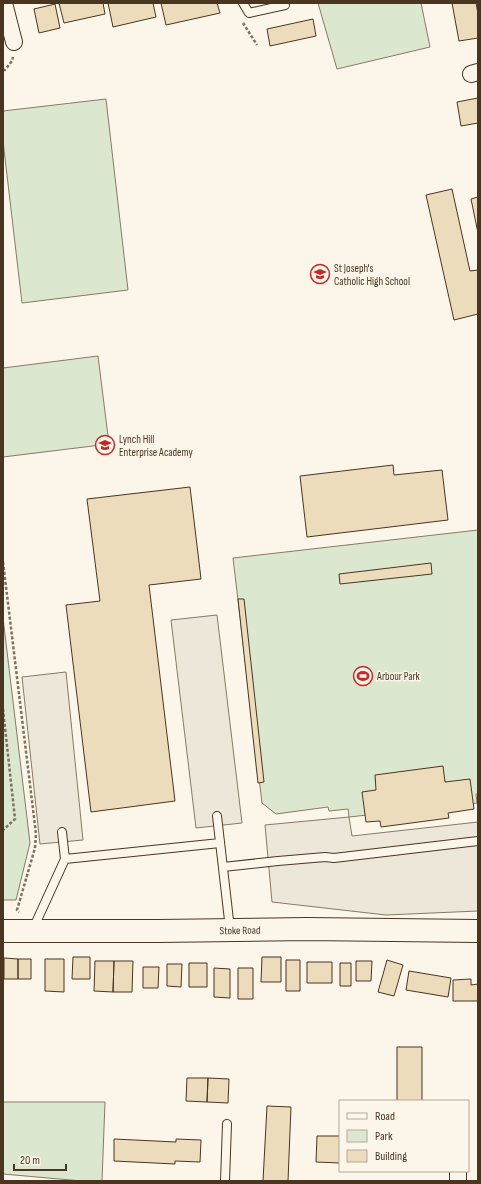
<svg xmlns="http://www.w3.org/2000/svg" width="481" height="1184" viewBox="0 0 481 1184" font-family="'Sofia Sans Condensed',sans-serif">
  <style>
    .green { fill: #dce7d0; stroke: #887966 }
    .parking { fill: #ede7d9; stroke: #887966 }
    .building { fill: #ecdcbc; stroke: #4a3520 }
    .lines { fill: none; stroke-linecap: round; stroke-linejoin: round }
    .service-casing { stroke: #4a3520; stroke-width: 10 }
    .minor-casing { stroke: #4a3520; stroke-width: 18 }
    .secondary-casing { stroke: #4a3520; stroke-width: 24 }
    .path { stroke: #7f6f5c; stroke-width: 2.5; stroke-dasharray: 3 2; stroke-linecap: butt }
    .service { stroke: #fbf6e9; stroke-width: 8 }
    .minor { stroke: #fbf6e9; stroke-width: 16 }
    .secondary { stroke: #fbf6e9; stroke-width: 22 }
    .labels { text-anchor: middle; stroke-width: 3; stroke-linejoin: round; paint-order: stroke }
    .poi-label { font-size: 11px; fill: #4a3520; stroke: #fbf6e9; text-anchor: start }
    .street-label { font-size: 11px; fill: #4a3520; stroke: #fbf6e9 }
  </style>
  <rect width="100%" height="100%" fill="#fbf6e9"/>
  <path class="green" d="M318,3H421L430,47L337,69Z
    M106,99L128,290L22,303L3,141V111Z
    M98,356L109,444L3,457V368Z
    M478,530V794H476L477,803L349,817L348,809L329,811L328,807L276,814L262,803L233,558Z
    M3,618L30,843L16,900H3Z
    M3,1102H105L102,1181H82L3,1174Z"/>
  <path class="parking" d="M217,615L242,823L196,828L171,620Z
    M66,672L83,840L40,844L22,677Z
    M349,817L352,836L478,822V911L386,915L272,902L265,825Z"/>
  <path class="building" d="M59,3H103L105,14L64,23Z
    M108,3H153L156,17L113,27Z
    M161,3H217L220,13L166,25Z
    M452,3H476L478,14V38L459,41Z
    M55,4L60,28L39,33L34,9Z
    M313,19L316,36L270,46L267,29Z
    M478,98V123L461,126L457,102Z
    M452,189L470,271L478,270V314L454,320L426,195Z
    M478,197V233L471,199Z
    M393,465L394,475L442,470L448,520L307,537L300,476Z
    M190,487L201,579L149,585L175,801L91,812L66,605L100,601L87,499Z
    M431,563L432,574L340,584L339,574Z
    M238,599H244L264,782L258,783Z
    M443,766L445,782L470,779L474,809L448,813L449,818L381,827L380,821L366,822L362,792L376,790L375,775Z
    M73,957H90V979H72Z
    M262,957H281V982H261Z
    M4,958L18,959V979H4Z
    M18,959H31V979H18Z
    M45,959H64V992L45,991Z
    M286,960H300V991H286Z
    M387,960L403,965L394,996L378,992Z
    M95,961H114L113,992L94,991Z
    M114,961H133L132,992H113Z
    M356,961H372L371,981H356Z
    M307,962H332V983H307Z
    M189,963H207V987H189Z
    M340,963H351V986H340Z
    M167,964H182L181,987L167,986Z
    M143,967H159L158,988H143Z
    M214,968L230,969V998L214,997Z
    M238,968H253V999H238Z
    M409,971L451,978L448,997L406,990Z
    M471,979V985L478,984V1001H453V980Z
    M397,1047H422V1101H397Z
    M187,1078H208L207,1102L186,1101Z
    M208,1078L229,1079L228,1103L207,1102Z
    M267,1106L291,1107L288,1181H263Z
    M317,1136H340V1163L316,1162Z
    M114,1139L176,1142V1139L201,1140L200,1162L175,1161V1164L114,1161Z"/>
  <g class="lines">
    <defs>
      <path id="service" d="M243,3L249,13L285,5
        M217,816L230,929
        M62,832L65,859
        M223,867L278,861L325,857L334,858L478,841
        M33,929L65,859L220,843
        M225,1181L227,1124"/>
      <path id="minor" d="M4,3L14,42
        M471,74L478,72
        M458,1181V1171"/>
      <path id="secondary" d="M3,931H158L307,929L478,931"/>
    </defs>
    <use href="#service" class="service-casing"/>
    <use href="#minor" class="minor-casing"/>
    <use href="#secondary" class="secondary-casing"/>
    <path class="path" d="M243,23L257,45
      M3,70H5L12,61L13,57
      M3,562L36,834L35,848L17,910L19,912
      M3,709L15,819L3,830"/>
    <use href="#service" class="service"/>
    <use href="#minor" class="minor"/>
    <use href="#secondary" class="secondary"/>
  </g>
  <defs>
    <symbol id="school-ring" viewBox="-11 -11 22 22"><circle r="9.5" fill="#fbf6e9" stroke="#c62828" stroke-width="1.5"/><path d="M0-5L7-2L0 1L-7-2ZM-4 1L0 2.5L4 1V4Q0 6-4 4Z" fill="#c62828"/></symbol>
    <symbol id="stadium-ring" viewBox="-11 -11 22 22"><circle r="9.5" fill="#fbf6e9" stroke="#c62828" stroke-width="1.5"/><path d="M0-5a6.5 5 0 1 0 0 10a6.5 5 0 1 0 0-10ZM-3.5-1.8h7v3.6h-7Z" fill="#c62828"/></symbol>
  </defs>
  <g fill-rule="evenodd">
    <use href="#school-ring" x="309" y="263" width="22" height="22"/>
    <use href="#school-ring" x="94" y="434" width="22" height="22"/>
    <use href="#stadium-ring" x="352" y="665" width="22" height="22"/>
  </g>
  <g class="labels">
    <g class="poi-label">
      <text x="334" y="272">St Joseph's<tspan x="334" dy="13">Catholic High School</tspan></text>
      <text x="119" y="443">Lynch Hill<tspan x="119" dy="13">Enterprise Academy</tspan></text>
      <text x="377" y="680">Arbour Park</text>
    </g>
    <g class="street-label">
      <text transform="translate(240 930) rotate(-1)" y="4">Stoke Road</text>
    </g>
  </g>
  <rect width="481" height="1184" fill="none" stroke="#4a3520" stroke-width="8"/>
  <rect x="339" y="1100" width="130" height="72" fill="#fbf6e9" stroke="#b4a999"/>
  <rect x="347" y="1113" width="20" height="6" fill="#fbf6e9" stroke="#b4a999"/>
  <text x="375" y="1120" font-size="12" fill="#4a3520">Road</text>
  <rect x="347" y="1130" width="20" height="12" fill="#dce7d0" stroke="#b4a999"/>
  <text x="375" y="1140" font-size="12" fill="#4a3520">Park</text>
  <rect x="347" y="1150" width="20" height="12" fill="#ecdcbc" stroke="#b4a999"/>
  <text x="375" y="1160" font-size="12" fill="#4a3520">Building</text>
  <path d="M14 1164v6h52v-6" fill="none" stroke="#4a3520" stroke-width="2"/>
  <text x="20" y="1164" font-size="12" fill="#4a3520" stroke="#fbf6e9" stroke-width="3" paint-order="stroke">20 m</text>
</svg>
